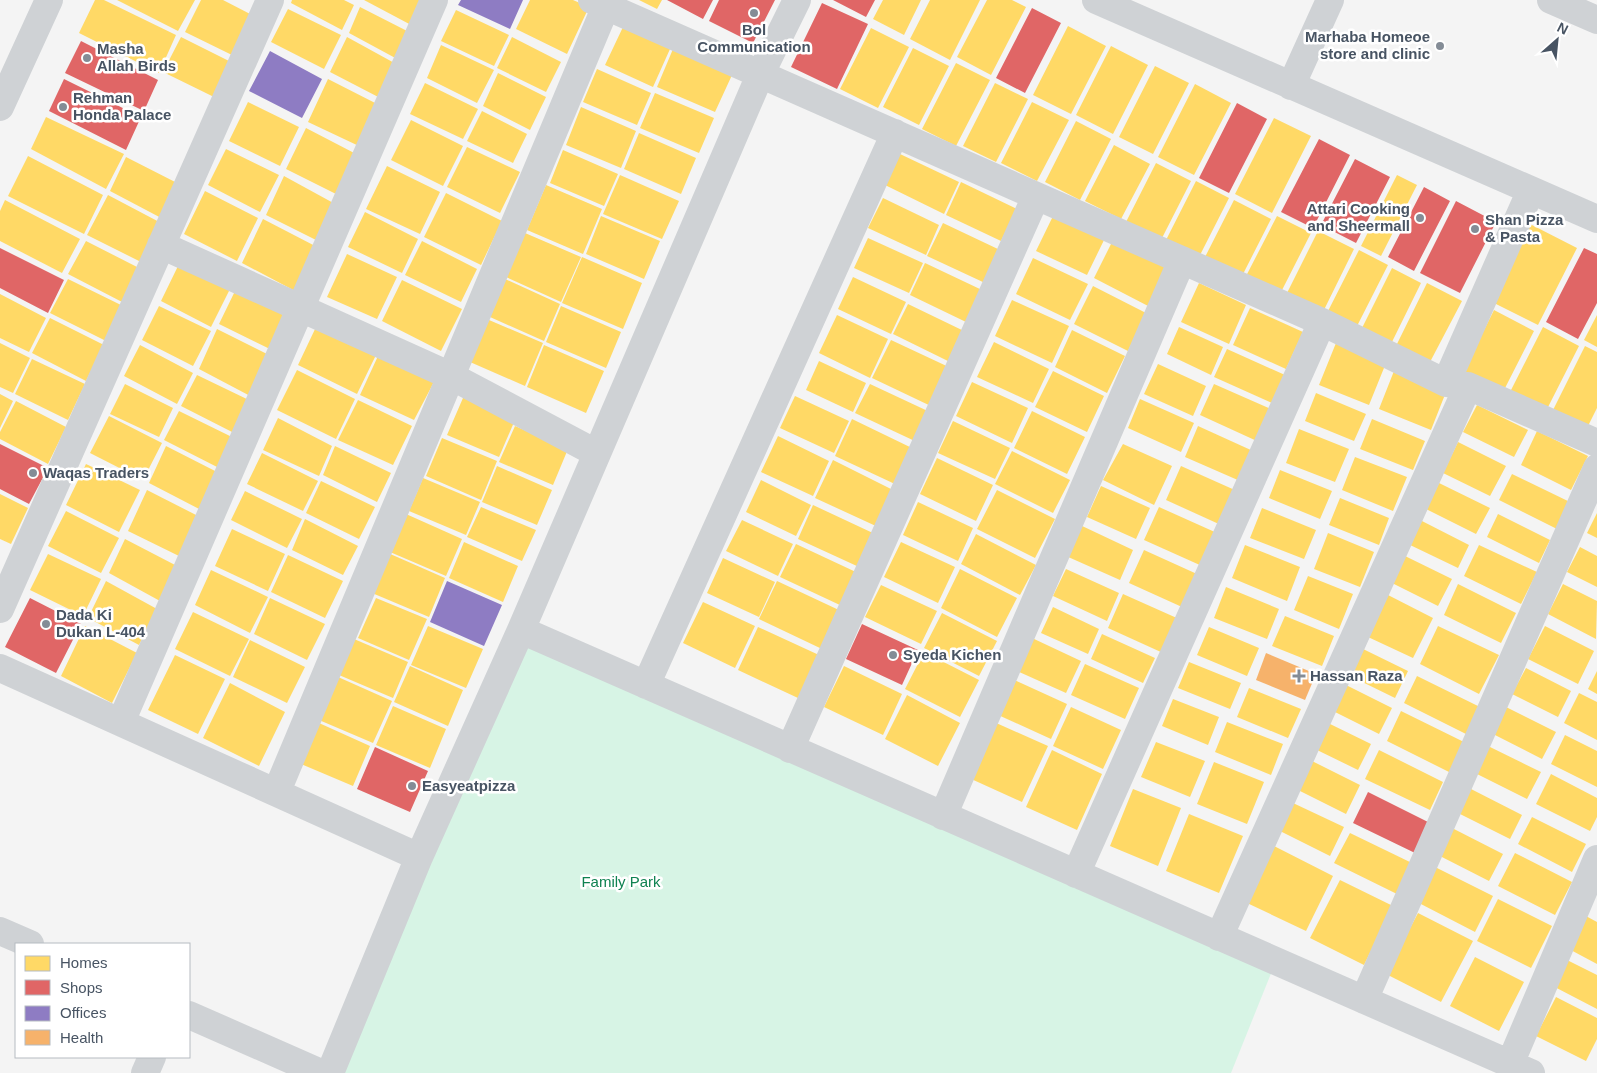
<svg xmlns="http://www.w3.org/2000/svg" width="1597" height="1073" viewBox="0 0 1597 1073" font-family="Helvetica,sans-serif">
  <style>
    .green { fill: #d7f4e5 }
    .homes { fill: #ffd966 }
    .shops { fill: #e06666 }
    .offices { fill: #8e7cc3 }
    .health { fill: #f6b26b }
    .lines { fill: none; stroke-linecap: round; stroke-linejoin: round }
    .minor { stroke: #cfd2d5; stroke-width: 28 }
    .poi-dot { fill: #848c96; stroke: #fff; stroke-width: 2 }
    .labels { text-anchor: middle; stroke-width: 5; stroke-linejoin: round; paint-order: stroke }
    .poi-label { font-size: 15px; font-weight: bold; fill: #485463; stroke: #fff; text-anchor: start }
    .park-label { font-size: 15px; fill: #0f8251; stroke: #fff }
  </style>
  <rect width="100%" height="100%" fill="#f4f4f4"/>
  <path class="green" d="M521,630L1276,961L1231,1073H330Z"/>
  <path class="homes" d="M95,0H104L176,35L159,73L79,33Z
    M117,0H195L178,31Z
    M201,0H223L254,16L234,56L185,32Z
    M292,0H344L354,5L342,30L291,3Z
    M364,0H425L413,26Z
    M530,0H573L589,7L567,54L516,29Z
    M639,0H662L657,9Z
    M883,0H921L904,35L873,19Z
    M930,0H980L950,60L910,39Z
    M987,0H1012L1026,7L991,75L957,57Z
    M360,7L411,33L399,60L349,33Z
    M288,9L341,35L324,69L271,42Z
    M456,10L509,35L494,66L441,41Z
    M1068,26L1106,46L1071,114L1033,95Z
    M623,27L670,49L653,87L605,65Z
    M871,28L909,47L878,108L840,89Z
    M181,37L231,62L214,97L163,72Z
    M347,37L398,65L384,100L330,72Z
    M512,37L561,62L546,92L497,68Z
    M441,45L494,70L477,103L427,78Z
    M1111,46L1148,65L1113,134L1076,115Z
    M913,48L949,66L919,125L883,107Z
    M673,49L732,75L715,112L657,87Z
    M956,63L990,80L956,146L922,129Z
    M1155,66L1189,83L1153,154L1119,137Z
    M597,69L651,93L637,125L583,102Z
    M498,73L546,97L530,130L483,106Z
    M328,79L381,106L361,147L308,122Z
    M425,83L478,109L463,139L410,114Z
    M995,83L1028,99L996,162L963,146Z
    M1195,84L1231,103L1194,175L1158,157Z
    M655,93L714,118L699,153L640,128Z
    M248,102L299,127L280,166L229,141Z
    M1032,102L1069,120L1037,181L1001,163Z
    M581,107L636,131L621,168L566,145Z
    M482,111L527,134L513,163L467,141Z
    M46,117L124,154L106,189L31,149Z
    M1274,118L1311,136L1272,213L1235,194Z
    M411,120L463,146L443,186L391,160Z
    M1076,121L1111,139L1080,200L1045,182Z
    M306,128L358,155L338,195L286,169Z
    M639,133L696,158L681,194L624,169Z
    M1114,145L1150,164L1121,219L1085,201Z
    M467,147L520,172L500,213L447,187Z
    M226,149L279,175L260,212L208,185Z
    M563,150L618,174L604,206L550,183Z
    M900,154L959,182L944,214L885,185Z
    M28,156L103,195L84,234L8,196Z
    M126,157L181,185L165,220L110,191Z
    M1156,163L1191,181L1161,240L1126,222Z
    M387,166L440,192L420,234L366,209Z
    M620,175L679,201L662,239L603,214Z
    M1397,175L1417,185L1381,256L1361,246Z
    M284,176L337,205L320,242L266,215Z
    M1196,181L1229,198L1198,259L1165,242Z
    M961,182L1017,209L1001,241L946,215Z
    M546,185L602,209L583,254L527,230Z
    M205,191L258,218L237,261L184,234Z
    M446,193L502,221L481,265L424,237Z
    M108,195L163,224L143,263L87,235Z
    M883,198L939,225L926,255L868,228Z
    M5,200L80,239L62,273L0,241V211Z
    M1234,200L1271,219L1240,280L1203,261Z
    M365,212L418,239L402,273L348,247Z
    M1054,214L1105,238L1087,275L1036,251Z
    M601,216L660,241L644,279L586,254Z
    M1277,216L1311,233L1278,298L1244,280Z
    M263,219L319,248L295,291L242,263Z
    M943,223L1000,250L985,283L927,256Z
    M1530,224L1577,248L1538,325L1490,301Z
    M1318,231L1354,249L1320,318L1284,299Z
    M525,233L581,257L561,302L506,277Z
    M868,238L923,263L909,293L854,268Z
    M1113,240L1169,269L1150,307L1094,278Z
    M86,241L141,269L124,303L68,274Z
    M422,241L477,269L461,302L405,275Z
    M1359,250L1388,265L1354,332L1325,317Z
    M347,254L397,277L377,319L327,297Z
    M582,257L642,283L623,329L562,303Z
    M1033,258L1088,284L1070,320L1016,294Z
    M925,263L982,290L966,322L910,295Z
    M179,264L230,289L211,327L161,301Z
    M1392,268L1421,283L1389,348L1359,334Z
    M853,277L906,302L891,334L838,309Z
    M68,279L123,306L106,341L50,313Z
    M505,279L560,304L544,341L490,317Z
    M402,280L462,309L441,351L382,321Z
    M1199,283L1246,305L1229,344L1181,322Z
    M1427,283L1462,301L1430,362L1396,346Z
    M1093,286L1146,313L1128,351L1074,324Z
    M236,289L292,317L276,352L219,324Z
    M0,294L46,318L29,352L0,338Z
    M1012,300L1069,326L1052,363L995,336Z
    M908,304L966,332L952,363L893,334Z
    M159,306L211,331L193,366L142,340Z
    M561,306L621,332L606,368L546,342Z
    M1250,308L1303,332L1286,369L1233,345Z
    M1494,310L1534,331L1503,392L1463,372Z
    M837,315L888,339L870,378L819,353Z
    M1597,315V347L1584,340Z
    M50,318L104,345L86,381L32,353Z
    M489,320L543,343L525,386L470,362Z
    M316,327L376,355L357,394L298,365Z
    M1179,327L1223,347L1211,375L1167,354Z
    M1543,327L1579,346L1545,413L1509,394Z
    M217,329L273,357L254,398L199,369Z
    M1072,330L1125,356L1107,393L1055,367Z
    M891,340L953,369L935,408L872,378Z
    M994,342L1049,369L1033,403L977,377Z
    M0,343L30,358L13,393L0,387Z
    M1336,343L1386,363L1369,405L1319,385Z
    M140,345L193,373L177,404L124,376Z
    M544,345L604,371L586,413L527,387Z
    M1585,346L1597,352V408L1585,432L1551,414Z
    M1227,349L1285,375L1272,403L1214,377Z
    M378,356L434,382L414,420L360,395Z
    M32,359L85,384L68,420L15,394Z
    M819,361L866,383L853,412L806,390Z
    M1158,364L1206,386L1193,416L1144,394Z
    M297,370L355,399L336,439L277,410Z
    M1053,371L1104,396L1087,432L1035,407Z
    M1394,371L1446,392L1431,430L1379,409Z
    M197,375L253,402L236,434L181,406Z
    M972,382L1028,408L1012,443L956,416Z
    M125,384L173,408L159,437L110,414Z
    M870,384L932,413L919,443L855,413Z
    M1214,384L1273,410L1259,442L1200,415Z
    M466,391L518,413L499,457L447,435Z
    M1316,393L1366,414L1354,441L1305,421Z
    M0,394L13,401L0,428Z
    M795,396L849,421L834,453L780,428Z
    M1140,399L1194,423L1181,452L1128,428Z
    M358,400L412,426L393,465L338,440Z
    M16,401L66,427L48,464L0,439V432Z
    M1477,405L1528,430L1514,457L1463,432Z
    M179,411L236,439L221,469L164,440Z
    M1032,411L1085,437L1067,474L1014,448Z
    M109,416L162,443L143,480L90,453Z
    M278,418L332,446L319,476L263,450Z
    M852,419L914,449L897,485L835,456Z
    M1372,419L1425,441L1413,470L1360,449Z
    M953,421L1010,448L995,479L938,453Z
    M515,426L568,449L553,485L499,462Z
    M1198,426L1253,451L1240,481L1185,457Z
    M1299,429L1349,449L1335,482L1286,463Z
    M1537,431L1588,456L1571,490L1521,465Z
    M778,436L829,461L813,496L761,472Z
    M442,438L497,461L481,500L426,476Z
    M1458,442L1506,466L1490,496L1443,473Z
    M1123,444L1172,466L1154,505L1103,480Z
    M166,446L219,473L203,511L149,483Z
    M335,446L391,473L377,502L323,475Z
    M1012,451L1070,480L1053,513L995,484Z
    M262,453L318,481L303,511L247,484Z
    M1355,457L1407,477L1393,511L1342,490Z
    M937,458L993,485L976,521L920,494Z
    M833,460L895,491L878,527L815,498Z
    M86,464L140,490L119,532L66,505Z
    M497,466L552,490L537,525L482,502Z
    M1181,466L1237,491L1221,525L1166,500Z
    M1280,470L1332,491L1320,519L1269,498Z
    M1512,474L1572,503L1559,530L1499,500Z
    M423,478L480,502L466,535L409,511Z
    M761,480L811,505L796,536L746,512Z
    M321,481L375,507L359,539L306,513Z
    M1439,483L1490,508L1476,534L1426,509Z
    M1101,486L1150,508L1136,539L1087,517Z
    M147,490L200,517L181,557L128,531Z
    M997,490L1055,519L1035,558L977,529Z
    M245,491L302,519L287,548L231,520Z
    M0,494L28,508L11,544L0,539Z
    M1340,498L1389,518L1379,545L1329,525Z
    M918,502L973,528L958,561L903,535Z
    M813,505L875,534L859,567L798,539Z
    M481,507L536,530L522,561L467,537Z
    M1159,507L1217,533L1202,566L1144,540Z
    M1262,508L1316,530L1304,559L1250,538Z
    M66,511L119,538L101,573L48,546Z
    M1597,513V538L1587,533Z
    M406,514L462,539L446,576L390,552Z
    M1498,514L1550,540L1539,563L1487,537Z
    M305,519L358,546L343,575L292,550Z
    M742,520L793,544L778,576L726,551Z
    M1420,520L1469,545L1458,568L1408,544Z
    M1080,525L1133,550L1120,580L1066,556Z
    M232,529L285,554L268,591L215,566Z
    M1328,533L1374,552L1360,587L1314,569Z
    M976,534L1036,565L1020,595L961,564Z
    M125,539L177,566L160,601L109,573Z
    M464,542L518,566L503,602L449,578Z
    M901,542L955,567L938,603L884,577Z
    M796,544L858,573L842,606L780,577Z
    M1245,545L1300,567L1287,601L1232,578Z
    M1479,545L1537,572L1521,604L1464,576Z
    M1580,547L1597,556V587L1567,572Z
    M1144,550L1197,574L1182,607L1129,583Z
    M388,553L445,578L429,617L372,593Z
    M48,554L101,579L83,616L30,590Z
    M288,555L343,581L325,618L271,592Z
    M1405,556L1452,579L1438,606L1392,583Z
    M723,558L775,582L759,617L707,593Z
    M960,569L1017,598L997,637L941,608Z
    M1066,569L1119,593L1107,621L1053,596Z
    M211,570L268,597L250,633L195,605Z
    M1308,576L1353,594L1339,629L1294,610Z
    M106,581L157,609L139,645L88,618Z
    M777,581L841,611L822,649L759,619Z
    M1458,584L1516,613L1501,643L1444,615Z
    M1563,584L1597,601L1596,639L1548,614Z
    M881,585L937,611L921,644L865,617Z
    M1226,587L1279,609L1267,639L1214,618Z
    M1123,594L1179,619L1163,653L1108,628Z
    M1388,595L1433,618L1413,658L1368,637Z
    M270,598L325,624L307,660L254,634Z
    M376,598L427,619L409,660L358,638Z
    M703,602L755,626L735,668L683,643Z
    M1053,607L1099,629L1088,654L1041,633Z
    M193,612L249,639L230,676L175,649Z
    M942,613L997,641L979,676L924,648Z
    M1285,616L1334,636L1322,666L1272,646Z
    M85,626L137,653L112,703L61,676Z
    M428,626L483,649L466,688L411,665Z
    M1438,626L1499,655L1479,694L1420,664Z
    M1545,626L1594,651L1578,684L1528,659Z
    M758,627L819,655L798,698L738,670Z
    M1209,627L1259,648L1247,676L1197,655Z
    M1102,634L1155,658L1143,683L1091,659Z
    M1032,638L1081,661L1066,693L1017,671Z
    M354,639L408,662L393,698L339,675Z
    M250,640L305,667L287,703L233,677Z
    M1361,648L1408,671L1395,698L1348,675Z
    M924,652L979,680L960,717L905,689Z
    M175,655L225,679L198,734L148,710Z
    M1189,662L1241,683L1230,709L1178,688Z
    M1085,664L1139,688L1125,719L1071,695Z
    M410,666L463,690L448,726L394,702Z
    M844,666L902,694L883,735L824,707Z
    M1526,668L1571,691L1558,717L1512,694Z
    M1597,671V694L1588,689Z
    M1417,676L1480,707L1466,734L1404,703Z
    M338,677L392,701L373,743L319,720Z
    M1012,679L1067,704L1051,739L996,714Z
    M230,683L285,712L259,766L203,738Z
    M1344,684L1392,708L1379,734L1331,710Z
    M1249,688L1301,709L1288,738L1237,717Z
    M1579,693L1597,702V740L1564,723Z
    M907,695L960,723L938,766L885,739Z
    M1173,699L1219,717L1208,745L1162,726Z
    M393,706L446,729L430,768L376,745Z
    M1071,707L1121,730L1103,769L1053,746Z
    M1506,707L1556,732L1542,759L1493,734Z
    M1401,711L1466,743L1451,773L1387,741Z
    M994,722L1048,746L1022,802L969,778Z
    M1227,722L1283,744L1271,775L1215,752Z
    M319,723L370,746L353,786L301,764Z
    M1328,723L1371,744L1358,770L1315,749Z
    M1565,735L1597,751V787L1551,764Z
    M1156,742L1205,761L1190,797L1141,777Z
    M1488,746L1541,772L1527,799L1475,773Z
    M1052,750L1102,774L1077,830L1026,807Z
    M1379,750L1443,782L1430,810L1365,779Z
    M1312,761L1360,785L1346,814L1298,790Z
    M1214,762L1264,782L1247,824L1197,804Z
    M1551,774L1597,798V817L1590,831L1536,804Z
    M1133,789L1181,808L1158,866L1110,846Z
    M1471,789L1522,815L1510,839L1458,813Z
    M1293,803L1344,827L1330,856L1280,831Z
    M1189,814L1243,836L1219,893L1166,871Z
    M1532,817L1586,844L1572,872L1518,844Z
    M1452,828L1503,854L1489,881L1438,855Z
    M1350,833L1414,864L1399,895L1334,863Z
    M1274,846L1333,876L1306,931L1247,903Z
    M1515,853L1572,882L1555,915L1498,886Z
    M1435,867L1493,896L1475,932L1417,902Z
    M1340,880L1393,906L1364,965L1310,938Z
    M1498,899L1552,926L1531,968L1477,941Z
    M1418,913L1473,941L1441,1002L1386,974Z
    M1584,915L1597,922V964L1567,948Z
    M1475,957L1524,982L1499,1031L1450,1006Z
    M1561,957L1597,975V1009L1547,983Z
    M1556,997L1597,1018V1039L1586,1061L1536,1036Z"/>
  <path class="shops" d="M667,0H713L703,19Z
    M719,0H775L753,43L709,21Z
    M833,0H875L866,17Z
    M822,3L868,24L837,89L791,67Z
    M1032,8L1061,23L1025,93L996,78Z
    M81,41L158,80L144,111L65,73Z
    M64,79L141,117L126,150L49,111Z
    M1237,103L1267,119L1229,193L1199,178Z
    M1319,139L1350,155L1313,228L1281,212Z
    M1355,159L1390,177L1356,243L1321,225Z
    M1424,187L1450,201L1414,271L1388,257Z
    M1456,201L1496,222L1460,293L1420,273Z
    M0,248L64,280L48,313L0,288Z
    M1584,248L1597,254V303L1578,339L1546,322Z
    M0,444L48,468L29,504L0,489Z
    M30,598L81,624L56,673L5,647Z
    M862,624L918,650L902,685L846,659Z
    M375,747L428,771L410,812L357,789Z
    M1368,792L1430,823L1415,853L1353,823Z"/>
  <path class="offices" d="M461,0H523L510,29L458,5Z
    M270,51L322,79L302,118L249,91Z
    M447,581L502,605L484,646L430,622Z"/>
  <path class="health" d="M1266,653L1316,674L1305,700L1256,680Z"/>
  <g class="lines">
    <path class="minor" d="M592,0L1322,322L1446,383L1468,386L1597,443
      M1096,0L1597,219
      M1551,0L1597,20
      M1291,86L1330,0
      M0,107L49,0
      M161,245L451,376L596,453
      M1446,383L1531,190
      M0,609L270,0
      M521,630L1531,1073
      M0,668L419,857
      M646,685L895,133
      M121,722L434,0
      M790,749L1036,196
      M277,791L606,6
      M943,816L1182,260
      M1076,874L1322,322
      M0,931L30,944
      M1219,937L1468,386
      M1364,1000L1597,468
      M189,1015L321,1073
      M1510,1064L1597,859
      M145,1073L152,1057
      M330,1073L419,857L521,630L760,75L797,0"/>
  </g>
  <g class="poi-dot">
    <circle cx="754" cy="13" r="5"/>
    <circle cx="1440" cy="46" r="5"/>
    <circle cx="87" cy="58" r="5"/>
    <circle cx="63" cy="107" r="5"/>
    <circle cx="1420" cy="218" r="5"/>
    <circle cx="1475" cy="229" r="5"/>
    <circle cx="33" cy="473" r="5"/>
    <circle cx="46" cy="624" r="5"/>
    <circle cx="893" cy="655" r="5"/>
    <path d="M1296.5 668.5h5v5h5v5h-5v5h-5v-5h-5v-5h5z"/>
    <circle cx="412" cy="786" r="5"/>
  </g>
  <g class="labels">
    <g class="poi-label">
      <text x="754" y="35" text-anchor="middle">Bol<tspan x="754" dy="17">Communication</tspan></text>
      <text x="1430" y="42" text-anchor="end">Marhaba Homeoe<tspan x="1430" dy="17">store and clinic</tspan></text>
      <text x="97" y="54">Masha<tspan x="97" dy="17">Allah Birds</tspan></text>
      <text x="73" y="103">Rehman<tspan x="73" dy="17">Honda Palace</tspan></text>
      <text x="1410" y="214" text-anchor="end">Attari Cooking<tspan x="1410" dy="17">and Sheermall</tspan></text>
      <text x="1485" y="225">Shan Pizza<tspan x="1485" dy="17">&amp; Pasta</tspan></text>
      <text x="43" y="478">Waqas Traders</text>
      <text x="56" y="620">Dada Ki<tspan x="56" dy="17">Dukan L-404</tspan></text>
      <text x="903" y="660">Syeda Kichen</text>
      <text x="1310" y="681">Hassan Raza</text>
      <text x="422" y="791">Easyeatpizza</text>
    </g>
    <g class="park-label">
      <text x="621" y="887">Family Park</text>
    </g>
  </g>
  <rect x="15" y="943" width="175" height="115" fill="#ffffff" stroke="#b6bbc1"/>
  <rect x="25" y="956" width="25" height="15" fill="#ffd966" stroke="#b6bbc1"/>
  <text x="60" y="968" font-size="15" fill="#485463">Homes</text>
  <rect x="25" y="980" width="25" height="15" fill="#e06666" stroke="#b6bbc1"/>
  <text x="60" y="993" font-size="15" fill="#485463">Shops</text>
  <rect x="25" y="1006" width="25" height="15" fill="#8e7cc3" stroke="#b6bbc1"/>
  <text x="60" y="1018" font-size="15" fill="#485463">Offices</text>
  <rect x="25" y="1030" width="25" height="15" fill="#f6b26b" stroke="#b6bbc1"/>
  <text x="60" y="1043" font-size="15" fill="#485463">Health</text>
  <g transform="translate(1557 40) rotate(27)" stroke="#ffffff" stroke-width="4" paint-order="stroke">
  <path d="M0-4L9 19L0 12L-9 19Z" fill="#485463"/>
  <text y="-8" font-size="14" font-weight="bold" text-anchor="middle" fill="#485463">N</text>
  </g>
</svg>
